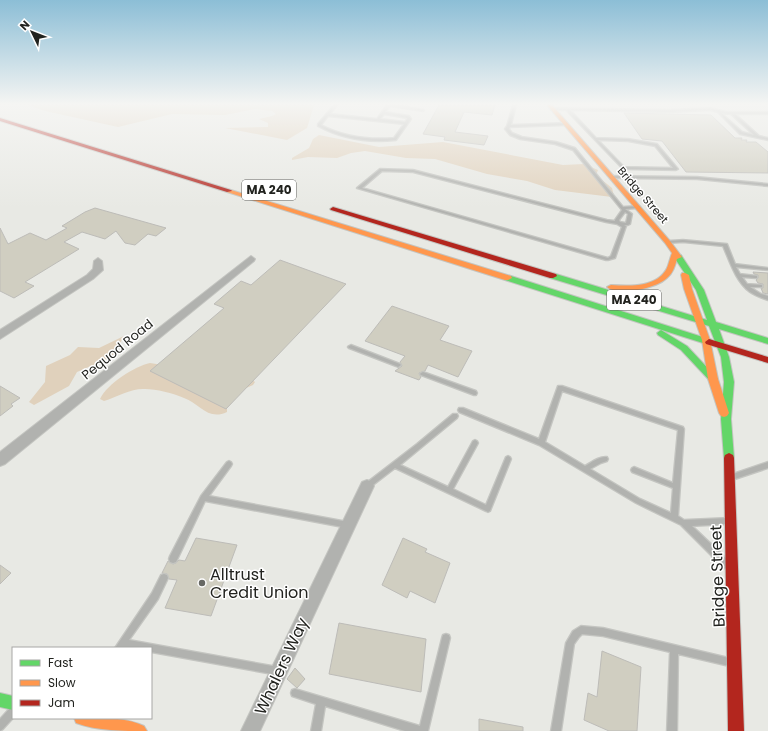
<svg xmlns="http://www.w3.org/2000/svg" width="768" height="731" viewBox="0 0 768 731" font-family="Poppins,sans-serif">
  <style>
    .green { fill: #e0d1bc }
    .building { fill: #d0cec1; stroke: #bdbcb8 }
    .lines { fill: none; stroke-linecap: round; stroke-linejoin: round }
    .lane-casing { stroke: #c4c5c1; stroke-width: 2.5 }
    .street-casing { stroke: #c4c5c1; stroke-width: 2 }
    .fast-casing { stroke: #c4c5c1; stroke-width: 2 }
    .slow-casing { stroke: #c4c5c1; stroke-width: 2 }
    .jam-casing { stroke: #c4c5c1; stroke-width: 2 }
    .lane { fill: #b1b2af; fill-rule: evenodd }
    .street { fill: #b1b2af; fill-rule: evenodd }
    .fast { fill: #63d668; fill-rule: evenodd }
    .slow { fill: #ff974d; fill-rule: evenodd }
    .jam { fill: #b3261e; fill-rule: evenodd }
    .poi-dot { fill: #676864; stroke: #fff; stroke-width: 1.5 }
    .labels { text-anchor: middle; stroke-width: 3; stroke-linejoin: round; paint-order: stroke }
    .far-street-label { font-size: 11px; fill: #22231f; stroke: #fff }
    .shield { fill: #fff; stroke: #646562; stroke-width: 1 }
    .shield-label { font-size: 12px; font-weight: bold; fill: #22231f }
    .street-label { font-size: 13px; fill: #22231f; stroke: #fff }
    .near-poi-label { font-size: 16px; fill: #22231f; stroke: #fff; text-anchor: start }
    .near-street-label { font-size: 16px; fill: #22231f; stroke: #fff }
  </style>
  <rect width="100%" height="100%" fill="#e8e9e4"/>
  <path class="green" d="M28,105H314L307,128L287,140L225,128L268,127V123L259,119L272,116L276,114L272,111L255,109L225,115L172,114L118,127L45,111Z
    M319,135L379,147L443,142L563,165L584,164L598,170L596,175L612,188L614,196L612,197L555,190L527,181L487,174L435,159L406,158L365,151L351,153L337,158L308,157L292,160V158L309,148L313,139Z
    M124,336L114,354L107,359L77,372L69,386L34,405L29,402L45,382L46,366L70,355L78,347L99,348Z
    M150,363L251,379L255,382L253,385L237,392L227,402V412C208,421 200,404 184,398C173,393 156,389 145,389C132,388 117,397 104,401L100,399C107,384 135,366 150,363Z"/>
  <path class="building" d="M439,105H495L492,115L464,112L455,132L488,136L484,145L444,140L445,137L423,134Z
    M624,113L711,115L735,138H742L741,140H747L746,142H756L768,152V173L686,172L662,141L642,139Z
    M95,208L166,228L156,236L148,234L135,245L125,243L116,231L105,239L82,232L64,242L79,249L25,282L34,286L14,298L0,291V228L8,244L30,233L46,240L67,228L62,226L85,212Z
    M280,260L346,284L226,409L150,371L224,308L214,304L241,281L251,285Z
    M753,272L768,273V294L763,293L761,288H763V284L758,283L756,280L758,278V275L754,274Z
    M392,306L449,326L440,340L472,351L458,377L428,365L425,371L419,373L421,377L419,380L395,371L402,366L400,362L405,356L365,341Z
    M0,386L20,398L11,404L13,406L0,416Z
    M196,538L237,545L211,616L165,608L177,580L169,579L167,574L162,573L168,561L173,564L176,563L179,560L185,561Z
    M403,538L427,549L425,552L450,563L435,603L410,591L407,598L382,585Z
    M0,565L11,573L0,584Z
    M339,623L426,639L421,692L329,674Z
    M602,651L641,667L637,731H609L584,720L588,693L597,697Z
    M295,668L305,679L297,688L287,679Z
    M479,719L523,727V731H479Z"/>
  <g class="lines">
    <defs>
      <path id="lane" d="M334,105H337L330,114L377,119L387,105H397L424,110L423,111L390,106L385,112L409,116L411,119L396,140C369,143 342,139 318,126V124ZM384,114L407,118V119L405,122L380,119ZM328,116L404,124L394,138C368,140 344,137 321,125Z
        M513,105H516L511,125L565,123L567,124L565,125L510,127L509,129L512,133L522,137L556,142L575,148L623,207L638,206L640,207L638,208L625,209L632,214L630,224L628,225H624L626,226L615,258L608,260H606L357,188L380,169L413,170L607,220L615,221V220L622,210L573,150L555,144L520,139L510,135L505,129L507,126ZM382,171L413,172L606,222L617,224L622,227L611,256L608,258L362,188ZM625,212L628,214L626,223L620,222L619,220Z
        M552,108L670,110L710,108L727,112H768V114H735L759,136L768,138V140L740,134L718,112L710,110L670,112L570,110L596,138L628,139L657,144L678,169L676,170L623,169L566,110H551V109ZM721,113L731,114L754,135L742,132ZM598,140L628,141L655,146L673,168L624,167Z
        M611,176L697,177L768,184V186L697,179L612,178H611Z
        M683,240L727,244L735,264L768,268V270L736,267L740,274L757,276V278H755L742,277L747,284L762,285V287H750L761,294L768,296V300C762,298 756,296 750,292C736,282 730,262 723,246L683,242L668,243L666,242L668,241Z
        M351,345L400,364L401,365L398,367L396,366L349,348L348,347L349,346Z
        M423,372L476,391L477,393L476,395H474L421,375L420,374L421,373Z
        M558,386H562L683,427L684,429L678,516L684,520L728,518L730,519L732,521L730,523L728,524L692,526L730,562L731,565L730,568L727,569L724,568L681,525L636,503L539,445L459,412L458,410L459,408H463L539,439ZM562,391L678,430L673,483L634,467L632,468L631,470L632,472L673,488L671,513L640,499L590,469L601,463L607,461L608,459L607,457C599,456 592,462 585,466L545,442Z
        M453,414H457L458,416L457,418L400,465L448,487L473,441L475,440L477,441L478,443L477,445L453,489L486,505L506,457L508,456L510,457L511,459L490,511L488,512L486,511L395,468L369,488L367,489L365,488L364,486L365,484L417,444Z
        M229,461L231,462L232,464L231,466L209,496L348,522L351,523L352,525L351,527L348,528L205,501L176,562L173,563L170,562L169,559L170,556L201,496L227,462Z
        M768,462V468L732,480L730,479L729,477L730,475Z
        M164,574L167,575L168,578L158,599L129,640L278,667L281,668L282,671L281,674L278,675L151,652V648H115L152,593L161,575Z
        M581,626L603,628L729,658L732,659L733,662L732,665L729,666L678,654L677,731H667L670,652L603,636L582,634L579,637L574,644L561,731H551L566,643L573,631Z
        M446,634L449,635L450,638L428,731H405L325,706L321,731H311L316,704L292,696L291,693L292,690L295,689L420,726L442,638L443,635Z
        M13,707V718L3,729L0,731V719L10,708Z"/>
      <path id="street" d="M251,256L255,259L254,261L5,464L0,466V452Z
        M98,258L102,261L103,270L93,279L0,339V330L87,275L93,269L94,261Z
        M367,480L372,482L374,486L260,731H241L362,482Z"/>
      <path id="fast" d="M675,255H681L704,290L716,322L768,338V344L719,329L729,357L734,382L731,419L734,458L733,461L729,463L725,461L724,458L721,419L724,382L721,357L709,326L550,278L549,276L553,274H556L707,320L696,290L674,257Z
        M505,276H511L712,340L713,342L709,345L706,344L505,280Z
        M661,330L687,346L716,377L718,379L716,381H710L681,350L658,335L657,333Z
        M0,693L13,696V710L0,707Z"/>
      <path id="slow" d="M547,105H552L670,241L682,257L677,259C675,266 673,273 667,278C657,288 618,297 607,287L611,285C629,286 657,288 667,268C669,263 670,258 672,253L665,243Z
        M227,190H231L511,276L512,278L508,280H505L227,192Z
        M682,273H685L689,275L692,289L710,340L718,379L729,413L727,416L724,417L721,416L719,413L708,379L702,340L684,289L681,275Z
        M74,718C97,718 122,716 144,726L147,731C123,731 98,731 76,723Z"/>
      <path id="jam" d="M0,118L231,190L232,191L227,192L0,121Z
        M333,207L556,274L557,276L553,278H550L331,210L330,209Z
        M709,339L768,357V363L706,344L705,342Z
        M729,453L733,455L734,458L744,731H728L724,458L725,455Z"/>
    </defs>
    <use href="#lane" class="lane-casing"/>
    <use href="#street" class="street-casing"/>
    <use href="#fast" class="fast-casing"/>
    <use href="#slow" class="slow-casing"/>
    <use href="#jam" class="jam-casing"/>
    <use href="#lane" class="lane"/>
    <use href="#street" class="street"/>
    <use href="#fast" class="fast"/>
    <use href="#slow" class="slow"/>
    <use href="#jam" class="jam"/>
  </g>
  <linearGradient id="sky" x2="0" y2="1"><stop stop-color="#8cbed6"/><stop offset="0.5" stop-color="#f5f5f3"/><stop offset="1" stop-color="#f5f5f3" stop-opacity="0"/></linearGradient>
  <rect width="768" height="208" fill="url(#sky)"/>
  <circle class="poi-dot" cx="202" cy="583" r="4"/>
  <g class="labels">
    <g class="far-street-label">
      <text transform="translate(643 195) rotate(49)" y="4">Bridge Street</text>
    </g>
    <g class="shield">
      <rect x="242" y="180" width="54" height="20" rx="3"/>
      <rect x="607" y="290" width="54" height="20" rx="3"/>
    </g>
    <g class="shield-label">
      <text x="269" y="194">MA 240</text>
      <text x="634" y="304">MA 240</text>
    </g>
    <g class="street-label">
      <text transform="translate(117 349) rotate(-39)" y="5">Pequod Road</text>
    </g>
    <g class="near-poi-label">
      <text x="210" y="580">Alltrust<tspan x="210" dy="18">Credit Union</tspan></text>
    </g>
    <g class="near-street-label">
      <text transform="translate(717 576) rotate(-92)" y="6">Bridge Street</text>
      <text transform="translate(281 666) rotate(-65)" y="6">Whalers Way</text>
    </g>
  </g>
  <rect x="12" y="647" width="140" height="72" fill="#ffffff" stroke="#a7a7a5"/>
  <rect x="20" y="660" width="20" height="6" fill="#63d668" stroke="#a7a7a5"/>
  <text x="48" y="667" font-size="12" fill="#22231f">Fast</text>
  <rect x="20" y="680" width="20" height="6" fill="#ff974d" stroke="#a7a7a5"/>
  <text x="48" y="687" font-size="12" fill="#22231f">Slow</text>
  <rect x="20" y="700" width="20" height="6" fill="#b3261e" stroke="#a7a7a5"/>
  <text x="48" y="707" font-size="12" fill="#22231f">Jam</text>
  <g transform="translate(32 32) rotate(313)" stroke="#ffffff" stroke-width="3" paint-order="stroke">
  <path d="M0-3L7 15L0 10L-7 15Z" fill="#22231f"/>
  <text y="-6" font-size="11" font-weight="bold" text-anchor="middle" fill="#22231f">N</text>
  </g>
</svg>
